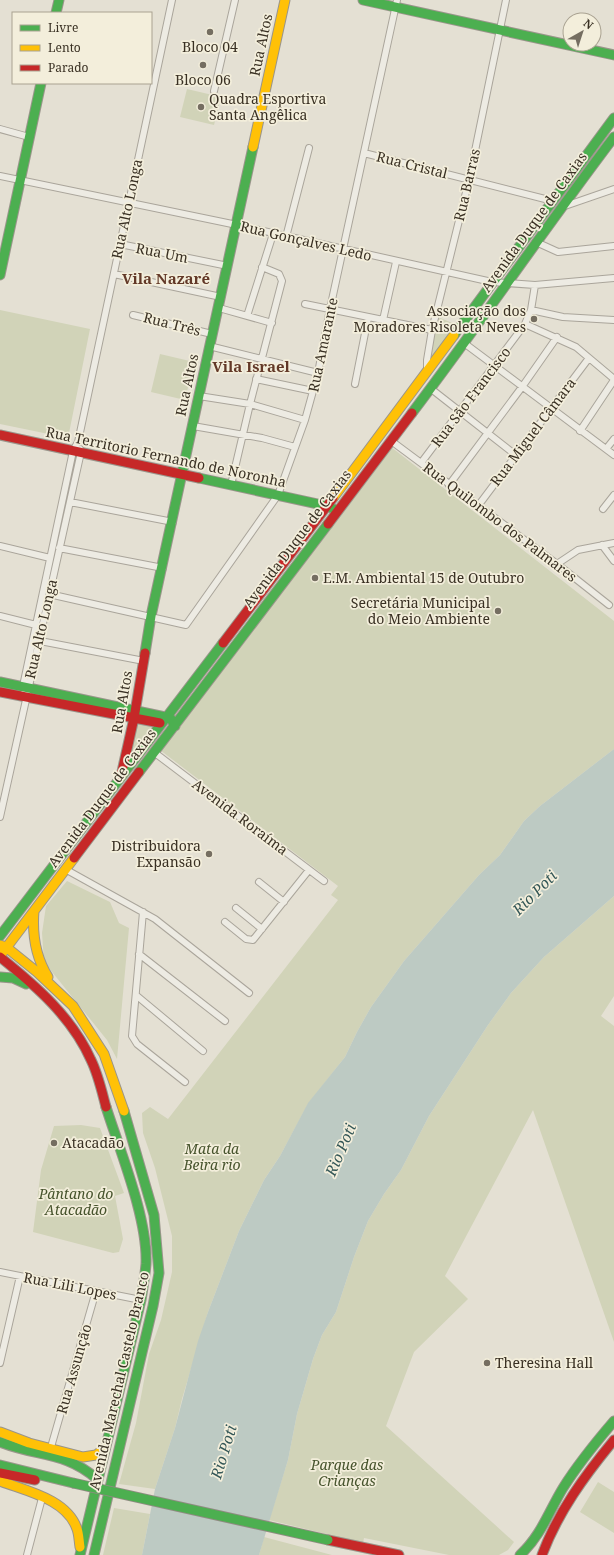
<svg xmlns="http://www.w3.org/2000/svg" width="614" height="1555" viewBox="0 0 614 1555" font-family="'Noto Serif',serif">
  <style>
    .green { fill: #d1d3b8 }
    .water { fill: #bdcac3 }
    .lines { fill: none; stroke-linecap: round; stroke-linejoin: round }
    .street-casing { stroke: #aaa59b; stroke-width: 8 }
    .fast-casing { stroke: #9a958b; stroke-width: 11 }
    .slow-casing { stroke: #9a958b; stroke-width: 11 }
    .jam-casing { stroke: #9a958b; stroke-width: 11 }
    .street { stroke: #edebe3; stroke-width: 6 }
    .fast { stroke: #4caf50; stroke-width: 9 }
    .slow { stroke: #ffc107; stroke-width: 9 }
    .jam { stroke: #c62828; stroke-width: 9 }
    .fast-bridge-casing { stroke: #908b82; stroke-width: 11; stroke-linecap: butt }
    .fast-bridge { stroke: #4caf50; stroke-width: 9 }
    .poi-dot { fill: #756e61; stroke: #f3eedb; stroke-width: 1.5 }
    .labels { text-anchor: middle; stroke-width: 3.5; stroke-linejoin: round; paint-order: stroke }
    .street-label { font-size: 14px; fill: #393023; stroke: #f3eedb }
    .poi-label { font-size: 14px; fill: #393023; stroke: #f3eedb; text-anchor: start }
    .park-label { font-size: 14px; font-style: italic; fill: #46532c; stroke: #f3eedb }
    .neighbourhood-label { font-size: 15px; font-weight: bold; fill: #623827; stroke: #f3eedb }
    .water-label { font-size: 15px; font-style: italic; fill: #345757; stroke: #f3eedb }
  </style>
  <rect width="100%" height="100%" fill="#e4e0d3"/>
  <path class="green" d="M187,89L221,97L214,125L180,117Z
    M0,310L90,329L68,438L0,424Z
    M438,317L457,325L428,363Z
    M160,354L194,362L185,400L151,392Z
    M391,447L614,621V749L540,806L524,821L500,855L479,875L404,961L371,1007L357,1032L345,1057L308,1104L280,1156L264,1180L239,1231L208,1312L182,1399L175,1428L155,1489L119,1484L136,1423L149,1354L161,1320L172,1272V1236L155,1168L143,1133L142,1113L150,1107L168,1119L338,900L331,895L338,886L160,750Z
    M135,721L153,726L128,762Z
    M67,881L110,902L119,923L129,928L117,1059L107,1040L44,962L42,933L46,906Z
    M614,896V996L601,1016L614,1026V1342L533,1110L445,1276L468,1299L414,1352L386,1426L514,1542L508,1550L499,1555H449L364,1538L363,1543L269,1520L288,1460L297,1414L313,1359L322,1335L336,1312L354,1257L368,1221L384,1194L401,1170L429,1116L488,1025L511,993L544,957Z
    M81,1125L100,1128L124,1193L115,1196L123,1239L119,1252L113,1253L33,1232L41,1170L54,1126Z
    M598,1482L614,1492V1533L580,1512Z
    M114,1508L150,1514L142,1555H103Z
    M264,1537L332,1555H259Z"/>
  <path class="water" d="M614,749V896L544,957L511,993L488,1025L429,1116L401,1170L384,1194L368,1221L354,1257L336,1312L322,1335L313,1359L297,1414L288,1460L259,1555H142L155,1489L175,1428L198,1341L208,1312L239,1231L264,1180L280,1156L308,1103L345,1057L357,1032L371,1007L404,961L479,875L500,855L524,821L540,806Z"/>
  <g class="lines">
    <defs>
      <path id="street" d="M214,91L235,0
        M0,129L29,137
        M364,153L553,201
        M0,176L237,225L492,282L535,285L614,278
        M562,207L614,189
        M286,237L309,148
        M536,242L558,252L614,246
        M120,244L228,266
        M114,274L221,297
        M305,304L432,330
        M219,308L272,323
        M531,310L563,317L614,320
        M133,315L212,334
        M247,316L273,234
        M383,320L396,262
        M525,324L576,347L614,379
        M464,343L614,455
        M209,346L318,373
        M427,369V360L432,330L469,180L506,0
        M256,379L313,391
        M355,384L368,318
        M430,388L517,456
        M199,396L250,404L305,420
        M193,426L262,438L295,447
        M580,431L614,380
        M390,440L557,564L609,605
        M606,449L614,439
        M421,463L525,324L531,310L535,285
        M231,485L250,404L282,281L279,274L262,267
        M449,485L522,387L557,337
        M70,502L173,522
        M478,506L589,358
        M603,509L614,495
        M602,545L614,561
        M0,546L50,558
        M59,548L163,568
        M557,564L578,550L614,543
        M49,594L186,625L278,495L305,420L318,373L330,309L397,0
        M0,616L36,625
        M35,640L144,661
        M24,690L23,686L73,451L78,442L172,0
        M155,753L324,881
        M0,817L81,452L80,449
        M65,869L155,919L249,993
        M259,882L284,902
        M236,908L262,929
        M143,912L132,1036L137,1044L185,1082
        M225,922L246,939L253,940L309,870
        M139,954L225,1021
        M137,996L203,1051
        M0,1272L141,1300
        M0,1363L20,1276
        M51,1447L96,1291
        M27,1555L42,1498"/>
      <path id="fast" d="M363,0L614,55
        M56,13L59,0
        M0,275L41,83
        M454,335L614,118
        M412,413C481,322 545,228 614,137
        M199,478L327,506L336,510
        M145,653L151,616L253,147
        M0,682L165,717L171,719L175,726
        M139,772L328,524
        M0,936L223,643
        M0,977L13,978L26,984
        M0,1442C37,1457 65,1451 97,1479
        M0,1465L73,1483
        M80,1555L141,1300C143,1288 145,1276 146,1264C148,1219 120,1151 106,1107
        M94,1555L153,1306L159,1273L154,1215L124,1111
        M520,1555C541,1536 549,1511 563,1488C578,1464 596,1442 614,1421"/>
      <path id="slow" d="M253,147L285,0
        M333,498L454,335
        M34,911C32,935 35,956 48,977
        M0,945L6,947L37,972L73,1006L104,1054L124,1111
        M0,956L74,858
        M0,1432L29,1443L83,1457L96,1455L105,1448
        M0,1481C26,1491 67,1499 77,1529C79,1534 79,1541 80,1547"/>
      <path id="jam" d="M0,435L199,478
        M328,524L412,413
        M223,643L333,498
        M0,692L160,723
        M121,776L134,718L145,653
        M74,858L139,772
        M0,957C36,986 72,1017 91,1060C98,1074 102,1092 106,1107
        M0,1473L35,1480
        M328,1540L399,1555
        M542,1555C558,1512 585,1475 614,1440"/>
    </defs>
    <use href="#street" class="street-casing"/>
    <use href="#fast" class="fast-casing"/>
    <use href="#slow" class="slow-casing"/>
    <use href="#jam" class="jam-casing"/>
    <use href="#street" class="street"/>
    <use href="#fast" class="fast"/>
    <use href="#slow" class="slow"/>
    <use href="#jam" class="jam"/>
    <defs>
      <path id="fast-bridge" d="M73,1483L328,1540"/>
    </defs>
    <use href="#fast-bridge" class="fast-bridge-casing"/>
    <use href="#fast-bridge" class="fast-bridge"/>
  </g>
  <g class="poi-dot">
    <circle cx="210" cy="32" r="4"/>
    <circle cx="203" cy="65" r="4"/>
    <circle cx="201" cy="107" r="4"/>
    <circle cx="534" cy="319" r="4"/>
    <circle cx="315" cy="578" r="4"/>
    <circle cx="498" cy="611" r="4"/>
    <circle cx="209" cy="854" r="4"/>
    <circle cx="54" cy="1143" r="4"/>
    <circle cx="487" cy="1363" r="4"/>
  </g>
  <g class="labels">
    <g class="street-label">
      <text transform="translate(261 45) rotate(-78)" y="5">Rua Altos</text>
      <text transform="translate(412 165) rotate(14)" y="5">Rua Cristal</text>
      <text transform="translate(467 185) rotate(-77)" y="5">Rua Barras</text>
      <text transform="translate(127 209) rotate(-78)" y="5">Rua Alto Longa</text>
      <text transform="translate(534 222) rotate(-54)" y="5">Avenida Duque de Caxias</text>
      <text transform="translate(306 241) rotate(13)" y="5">Rua Gonçalves Ledo</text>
      <text transform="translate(162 253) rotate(11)" y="5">Rua Um</text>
      <text transform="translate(172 324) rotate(14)" y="5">Rua Três</text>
      <text transform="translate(323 345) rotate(-78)" y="5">Rua Amarante</text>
      <text transform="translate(187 385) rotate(-78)" y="5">Rua Altos</text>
      <text transform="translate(471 397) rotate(-53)" y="5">Rua São Francisco</text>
      <text transform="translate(533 432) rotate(-53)" y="5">Rua Miguel Câmara</text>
      <text transform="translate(166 457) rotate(12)" y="5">Rua Territorio Fernando de Noronha</text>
      <text transform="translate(500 522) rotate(37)" y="5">Rua Quilombo dos Palmares</text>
      <text transform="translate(297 539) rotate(-53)" y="5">Avenida Duque de Caxias</text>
      <text transform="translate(41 629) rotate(-77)" y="5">Rua Alto Longa</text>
      <text transform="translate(122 702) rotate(-80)" y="5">Rua Altos</text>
      <text transform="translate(102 798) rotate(-53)" y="5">Avenida Duque de Caxias</text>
      <text transform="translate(240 817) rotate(37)" y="5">Avenida Roraíma</text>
      <text transform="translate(70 1286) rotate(11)" y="5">Rua Lili Lopes</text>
      <text transform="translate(74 1369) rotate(-74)" y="5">Rua Assunção</text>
      <text transform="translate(119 1381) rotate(-77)" y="5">Avenida Marechal Castelo Branco</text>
    </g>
    <g class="poi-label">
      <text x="210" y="52" text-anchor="middle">Bloco 04</text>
      <text x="203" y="85" text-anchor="middle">Bloco 06</text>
      <text x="209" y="104">Quadra Esportiva<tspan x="209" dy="16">Santa Angêlica</tspan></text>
      <text x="526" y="316" text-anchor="end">Associação dos<tspan x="526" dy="16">Moradores Risoleta Neves</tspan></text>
      <text x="323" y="583">E.M. Ambiental 15 de Outubro</text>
      <text x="490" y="608" text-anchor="end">Secretária Municipal<tspan x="490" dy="16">do Meio Ambiente</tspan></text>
      <text x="201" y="851" text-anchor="end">Distribuidora<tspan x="201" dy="16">Expansão</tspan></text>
      <text x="62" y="1148">Atacadão</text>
      <text x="495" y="1368">Theresina Hall</text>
    </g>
    <g class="park-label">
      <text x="212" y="1154">Mata da<tspan x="212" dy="16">Beira rio</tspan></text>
      <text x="76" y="1199">Pântano do<tspan x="76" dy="16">Atacadão</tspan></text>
      <text x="347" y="1470">Parque das<tspan x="347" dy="16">Crianças</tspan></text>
    </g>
    <g class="neighbourhood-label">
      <text x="166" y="284">Vila Nazaré</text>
      <text x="251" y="372">Vila Israel</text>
    </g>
    <g class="water-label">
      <text transform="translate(535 893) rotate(-45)" y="5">Rio Poti</text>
      <text transform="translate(341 1150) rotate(-67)" y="5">Rio Poti</text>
      <text transform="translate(224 1452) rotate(-73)" y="5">Rio Poti</text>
    </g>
  </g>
  <rect x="12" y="12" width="140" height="72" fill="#f3eedb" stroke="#a9a291"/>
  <rect x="20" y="25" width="20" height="6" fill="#4caf50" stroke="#a9a291"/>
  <text x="48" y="32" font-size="12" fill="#393023">Livre</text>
  <rect x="20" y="45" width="20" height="6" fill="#ffc107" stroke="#a9a291"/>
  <text x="48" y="52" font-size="12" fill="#393023">Lento</text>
  <rect x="20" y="65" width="20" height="6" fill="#c62828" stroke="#a9a291"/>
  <text x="48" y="72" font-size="12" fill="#393023">Parado</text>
  <g transform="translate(582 32) rotate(39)"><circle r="19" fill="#f3eedb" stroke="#a9a291"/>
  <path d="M0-3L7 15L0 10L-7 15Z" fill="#756e61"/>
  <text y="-6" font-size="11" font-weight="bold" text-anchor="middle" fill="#393023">N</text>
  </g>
</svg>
